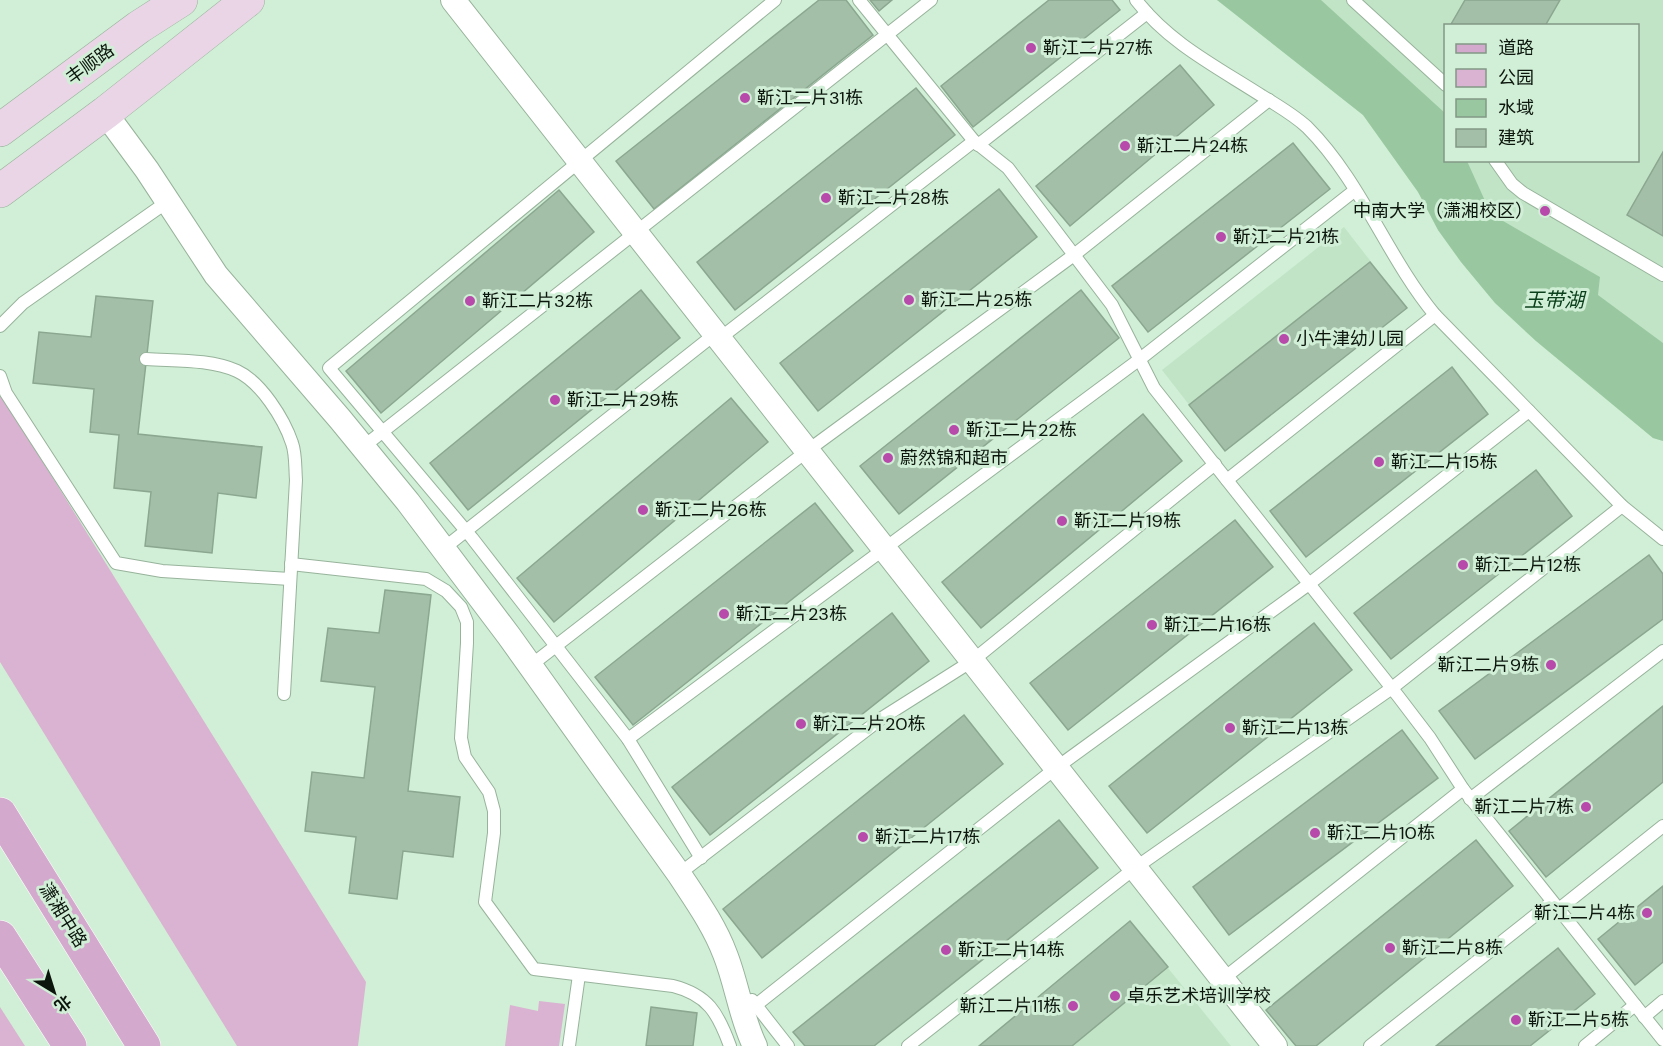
<svg xmlns="http://www.w3.org/2000/svg" width="1663" height="1046" font-family="'DM Sans','Noto Sans SC',sans-serif">
  <rect width="100%" height="100%" fill="#d1efd6"/>
  <g fill="#c1e4c6" fill-rule="evenodd">
    <path d="M1217 0H1663V441L1653 438 1536 341 1495 303 1461 262 1438 230 1418 192 1363 115ZM1446 26H1638V160H1446Z"/>
    <polygon points="1344,227 1407,308 1225,451 1162,370"/>
    <polygon points="1130,921 1231,1046 979,1046"/>
  </g>
  <g fill="#d9b3d1">
    <polygon points="0,393 366,982 358,1046 237,1046 0,662"/>
    <polygon points="539,1001 565,1004 559,1046 505,1046 510,1005 538,1011"/>
    <polygon points="0,1007 25,1046 0,1046"/>
  </g>
  <polygon fill="#99c8a0" points="1217,0 1321,0 1445,113 1446,160 1467,161 1491,214 1600,277 1598,295 1663,343 1663,441 1653,438 1536,341 1495,303 1461,262 1438,230 1418,192 1363,115"/>
  <g fill="#a3bfa7" stroke="#8ca790" stroke-width="1.5">
    <polygon points="819,0 846,0 873,35 654,209 616,161"/>
    <polygon points="870,0 892,0 879,11"/>
    <polygon points="1049,0 1112,0 1120,10 973,127 941,86"/>
    <polygon points="1465,0 1560,0 1545,26 1450,26"/>
    <polygon points="1180,65 1214,105 1070,226 1036,186"/>
    <polygon points="916,88 955,135 735,310 697,262"/>
    <polygon points="1293,143 1330,189 1148,332 1112,286"/>
    <polygon points="1663,152 1663,236 1627,215"/>
    <polygon points="999,189 1037,237 818,411 780,363"/>
    <polygon points="559,190 594,232 381,413 346,371"/>
    <polygon points="1370,262 1407,308 1225,451 1189,405"/>
    <polygon points="641,290 680,338 468,510 430,463"/>
    <polygon points="1081,290 1119,338 899,514 860,466"/>
    <polygon points="96,296 153,301 138,434 262,447 256,498 218,493 212,553 145,546 151,492 114,488 119,435 90,432 94,389 33,383 39,332 91,337"/>
    <polygon points="1452,367 1488,414 1306,557 1270,511"/>
    <polygon points="731,398 768,442 554,622 517,578"/>
    <polygon points="1143,414 1182,461 981,628 942,582"/>
    <polygon points="1536,470 1572,516 1391,659 1354,613"/>
    <polygon points="815,503 853,551 633,725 595,677"/>
    <polygon points="1235,520 1273,567 1068,730 1030,683"/>
    <polygon points="1649,555 1663,574 1663,619 1475,759 1439,711"/>
    <polygon points="385,590 431,595 408,791 460,797 453,857 403,851 397,899 349,893 356,837 305,831 312,772 364,778 375,687 321,681 328,628 379,633"/>
    <polygon points="892,613 929,661 710,835 672,787"/>
    <polygon points="1314,623 1352,670 1147,833 1109,786"/>
    <polygon points="1663,706 1663,782 1546,877 1509,831"/>
    <polygon points="964,715 1003,764 762,958 723,909"/>
    <polygon points="1402,730 1438,778 1229,935 1193,887"/>
    <polygon points="1059,820 1098,868 874,1046 805,1046 793,1032"/>
    <polygon points="1476,840 1513,886 1316,1046 1296,1046 1266,1010"/>
    <polygon points="1663,886 1663,962 1635,985 1598,939"/>
    <polygon points="1130,921 1168,967 1072,1046 979,1046"/>
    <polygon points="1558,948 1595,994 1530,1046 1436,1046"/>
    <polygon points="651,1007 697,1013 693,1046 646,1046"/>
  </g>
  <g fill="none" stroke-linecap="round" stroke-linejoin="round">
    <g stroke="#97b39b" stroke-width="14">
      <g id="lane">
        <polyline points="859,0 974,141 1008,168 1112,305 1154,388 1398,696 1430,738 1463,789 1663,1040"/>
        <path d="M1136 0C1169 43 1217 67 1262 96 1277 105 1294 115 1307 127 1361 181 1387 257 1435 315L1622 506 1663 539"/>
        <polyline points="1353,0 1446,85"/>
        <polyline points="978,145 1147,13"/>
        <polyline points="1495,160 1512,184 1523,193 1663,275"/>
        <polyline points="0,326 23,303 167,202"/>
        <polyline points="719,339 974,141"/>
        <path d="M146 359C176 361 210 359 237 371 261 382 284 419 292 443 296 454 295 468 296 480L284 694"/>
        <polyline points="0,376 6,393 116,563 162,571 290,579"/>
        <polyline points="363,447 931,0"/>
        <polyline points="1227,480 1435,315"/>
        <polyline points="443,549 715,334"/>
        <path d="M291 564 426 579 446 591 461 607 467 622V643L461 738 465 757 489 792 494 811V833L485 902 534 969 673 986C708 995 718 1013 730 1046"/>
        <polyline points="530,666 807,451 1074,255 1269,100"/>
        <polyline points="628,739 1140,359 1354,191"/>
        <polyline points="1470,799 1663,651"/>
        <polyline points="701,858 628,739 472,538 329,368 775,0"/>
        <polyline points="679,874 882,718 972,661 1215,464"/>
        <polyline points="1559,909 1663,826"/>
        <polyline points="1223,979 1463,789"/>
        <polyline points="752,1000 788,1046"/>
        <polyline points="756,1005 1056,768 1309,584 1529,411"/>
        <polyline points="1644,1017 1663,1001"/>
        <polyline points="569,1046 579,975"/>
        <polyline points="908,1046 1135,868 1392,688 1622,506"/>
        <polyline points="1370,1046 1552,902"/>
        <polyline points="1585,1046 1635,1005"/>
      </g>
    </g>
    <g stroke="#97b39b" stroke-width="26">
      <g id="street">
        <polyline points="453,0 1275,1046"/>
        <path d="M105 113 147 170 216 275 340 419 408 502 509 636 679 874C696 900 714 925 725 954 737 984 741 1018 755 1046"/>
      </g>
    </g>
    <g stroke="#97b39b" stroke-width="34">
      <g id="secondary">
        <polyline points="0,130 139,27 181,0"/>
        <polyline points="0,191 105,113 248,0"/>
      </g>
    </g>
    <g stroke="#fff" stroke-width="34">
      <g id="primary">
        <polyline points="0,814 144,1046"/>
        <polyline points="0,937 70,1046"/>
      </g>
    </g>
    <use href="#lane" stroke="#fff" stroke-width="12"/>
    <use href="#street" stroke="#fff" stroke-width="24"/>
    <use href="#secondary" stroke="#e9d5e6" stroke-width="33"/>
    <use href="#primary" stroke="#d3aacd" stroke-width="33"/>
  </g>
  <g fill="#b74aaa" stroke="#d1efd6" stroke-width="2">
    <circle cx="1031" cy="48" r="6"/>
    <circle cx="745" cy="98" r="6"/>
    <circle cx="1125" cy="146" r="6"/>
    <circle cx="826" cy="198" r="6"/>
    <circle cx="1545" cy="211" r="6"/>
    <circle cx="1221" cy="237" r="6"/>
    <circle cx="909" cy="300" r="6"/>
    <circle cx="470" cy="301" r="6"/>
    <circle cx="1284" cy="339" r="6"/>
    <circle cx="555" cy="400" r="6"/>
    <circle cx="954" cy="430" r="6"/>
    <circle cx="888" cy="458" r="6"/>
    <circle cx="1379" cy="462" r="6"/>
    <circle cx="643" cy="510" r="6"/>
    <circle cx="1062" cy="521" r="6"/>
    <circle cx="1463" cy="565" r="6"/>
    <circle cx="724" cy="614" r="6"/>
    <circle cx="1152" cy="625" r="6"/>
    <circle cx="1551" cy="665" r="6"/>
    <circle cx="801" cy="724" r="6"/>
    <circle cx="1230" cy="728" r="6"/>
    <circle cx="1586" cy="807" r="6"/>
    <circle cx="1315" cy="833" r="6"/>
    <circle cx="863" cy="837" r="6"/>
    <circle cx="1647" cy="913" r="6"/>
    <circle cx="1390" cy="948" r="6"/>
    <circle cx="946" cy="950" r="6"/>
    <circle cx="1115" cy="996" r="6"/>
    <circle cx="1073" cy="1006" r="6"/>
    <circle cx="1516" cy="1020" r="6"/>
  </g>
  <g text-anchor="middle" dominant-baseline="central" stroke-width="6" stroke-linejoin="round" paint-order="stroke">
    <g font-size="18" fill="#0c160d" stroke="#d1efd6" text-anchor="start">
      <text x="1043" y="48">靳江二片27栋</text>
      <text x="757" y="98">靳江二片31栋</text>
      <text x="1137" y="146">靳江二片24栋</text>
      <text x="838" y="198">靳江二片28栋</text>
      <text x="1533" y="211" text-anchor="end">中南大学（潇湘校区）</text>
      <text x="1233" y="237">靳江二片21栋</text>
      <text x="921" y="300">靳江二片25栋</text>
      <text x="482" y="301">靳江二片32栋</text>
      <text x="1296" y="339">小牛津幼儿园</text>
      <text x="567" y="400">靳江二片29栋</text>
      <text x="966" y="430">靳江二片22栋</text>
      <text x="900" y="458">蔚然锦和超市</text>
      <text x="1391" y="462">靳江二片15栋</text>
      <text x="655" y="510">靳江二片26栋</text>
      <text x="1074" y="521">靳江二片19栋</text>
      <text x="1475" y="565">靳江二片12栋</text>
      <text x="736" y="614">靳江二片23栋</text>
      <text x="1164" y="625">靳江二片16栋</text>
      <text x="1539" y="665" text-anchor="end">靳江二片9栋</text>
      <text x="813" y="724">靳江二片20栋</text>
      <text x="1242" y="728">靳江二片13栋</text>
      <text x="1574" y="807" text-anchor="end">靳江二片7栋</text>
      <text x="1327" y="833">靳江二片10栋</text>
      <text x="875" y="837">靳江二片17栋</text>
      <text x="1635" y="913" text-anchor="end">靳江二片4栋</text>
      <text x="1402" y="948">靳江二片8栋</text>
      <text x="958" y="950">靳江二片14栋</text>
      <text x="1127" y="996">卓乐艺术培训学校</text>
      <text x="1061" y="1006" text-anchor="end">靳江二片11栋</text>
      <text x="1528" y="1020">靳江二片5栋</text>
    </g>
    <g font-size="18" fill="#0c160d" stroke="#d1efd6">
      <text transform="translate(90 64) rotate(-36)">丰顺路</text>
      <text transform="translate(63 915) rotate(58)">潇湘中路</text>
    </g>
    <g font-size="20" font-style="italic" fill="#0a401b" stroke="#d1efd6">
      <text x="1554" y="300">玉带湖</text>
    </g>
  </g>
  <rect x="1444" y="24" width="195" height="138" fill="#d1efd6" stroke="#829886" stroke-width="1.5"/>
  <rect x="1456" y="44" width="30" height="9" fill="#d3aacd" stroke="#829886" stroke-width="1.5"/>
  <text x="1498" y="54" font-size="18" fill="#0c160d">道路</text>
  <rect x="1456" y="69" width="30" height="18" fill="#d9b3d1" stroke="#829886" stroke-width="1.5"/>
  <text x="1498" y="84" font-size="18" fill="#0c160d">公园</text>
  <rect x="1456" y="99" width="30" height="18" fill="#99c8a0" stroke="#829886" stroke-width="1.5"/>
  <text x="1498" y="114" font-size="18" fill="#0c160d">水域</text>
  <rect x="1456" y="129" width="30" height="18" fill="#a3bfa7" stroke="#829886" stroke-width="1.5"/>
  <text x="1498" y="144" font-size="18" fill="#0c160d">建筑</text>
  <g transform="translate(54 992) rotate(142)" stroke="#d1efd6" stroke-width="4.5" paint-order="stroke">
  <path d="M0-4.5L10 22L0 15L-10 22Z" fill="#0c160d"/>
  <text y="-9" font-size="16" font-weight="bold" text-anchor="middle" fill="#0c160d">北</text>
  </g>
</svg>
